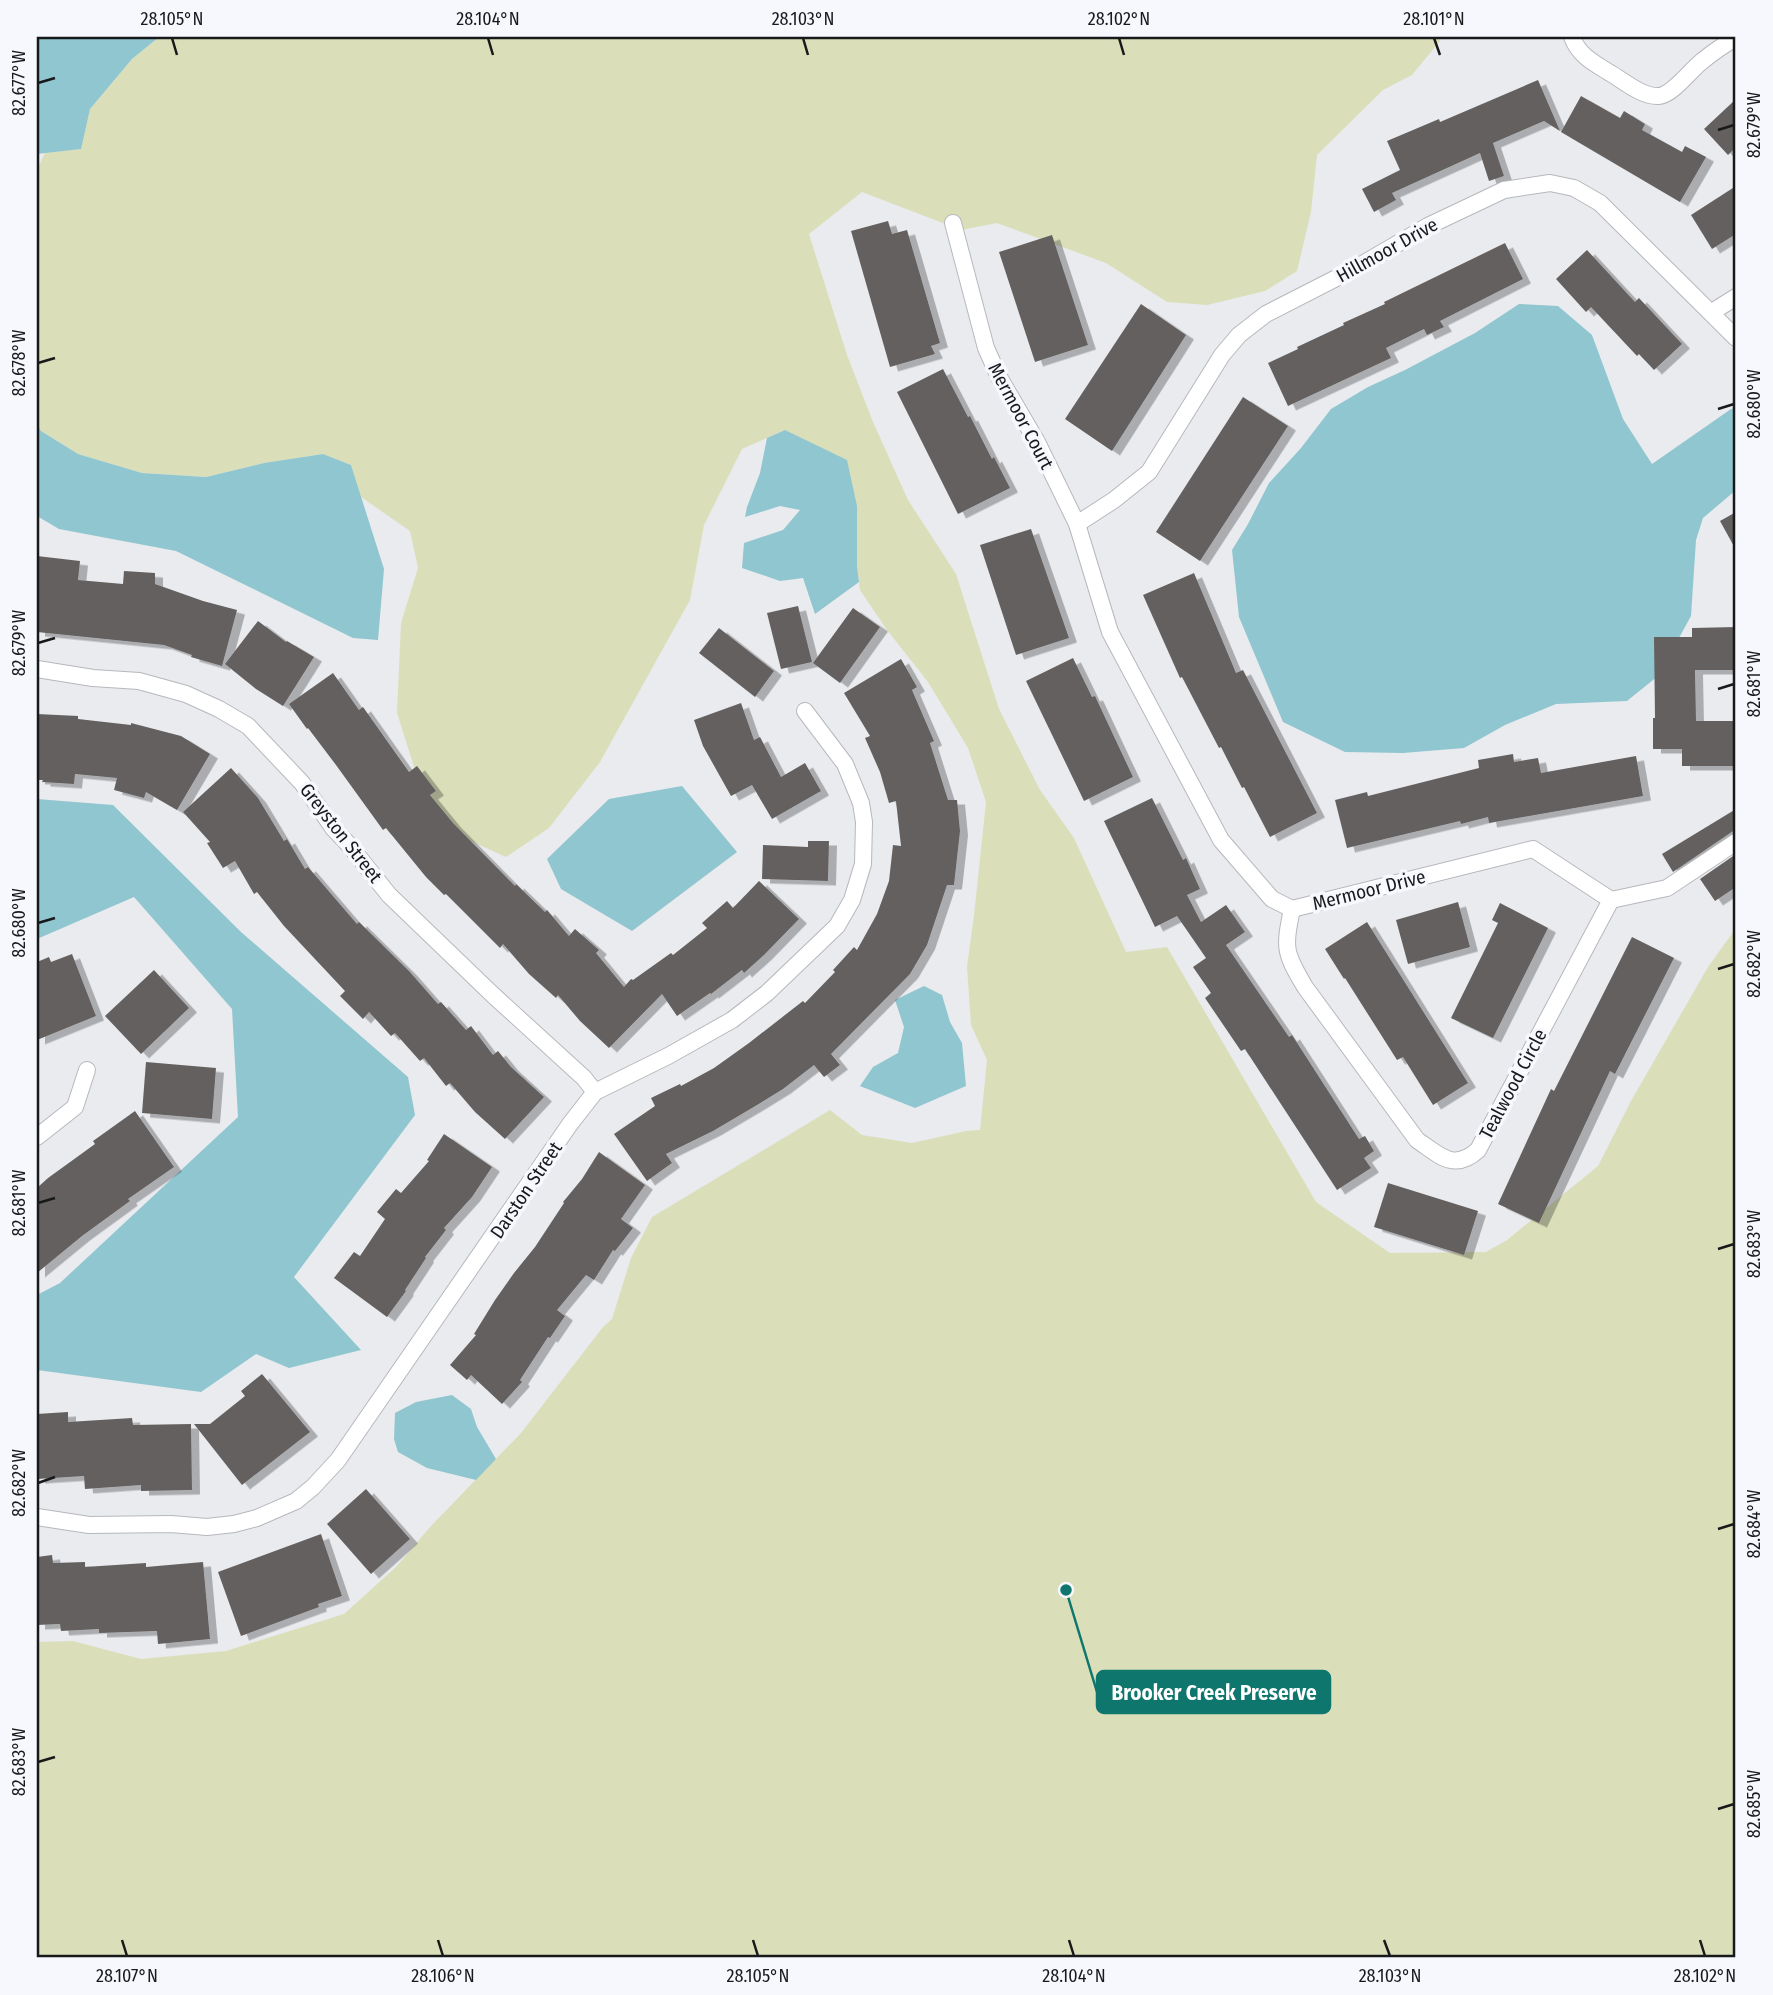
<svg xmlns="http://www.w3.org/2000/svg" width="1773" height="1995" font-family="'Fira Sans Condensed',sans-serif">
  <defs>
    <filter id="shadow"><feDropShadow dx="8" dy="4.5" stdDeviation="0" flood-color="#0004"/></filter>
  </defs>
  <rect width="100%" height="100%" fill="#e9ebef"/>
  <polygon fill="#dadfba" points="159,37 1439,37 1440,41 1412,75 1383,90 1317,155 1311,212 1297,271 1265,291 1207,305 1167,302 1106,263 997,223 961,230 862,192 809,234 847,355 873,422 908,500 956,574 999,709 1040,790 1074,838 1126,952 1167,947 1316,1202 1390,1253 1486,1252 1507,1240 1598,1166 1631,1101 1708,967 1736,928 1736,1958 37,1958 37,1642 73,1641 141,1659 226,1651 344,1614 396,1567 431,1526 521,1433 603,1327 612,1319 631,1258 652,1217 830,1110 862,1135 912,1143 966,1131 980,1130 987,1060 971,1025 967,967 974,915 986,802 968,748 928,682 887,630 860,590 857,566 785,430 742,449 704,525 690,600 600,762 549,828 506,857 455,834 417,776 397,713 401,623 418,568 410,531 361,497 351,465 323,454 264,463 206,477 142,473 78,454 41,431 37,424 37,170 45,153 80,149 90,109 132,59"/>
  <g fill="#90c6cf">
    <polygon points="37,37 159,37 132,59 90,109 81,149 37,154"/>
    <polygon points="1519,304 1558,306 1592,335 1623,419 1652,464 1731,409 1736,408 1736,490 1703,518 1696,540 1691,616 1658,676 1627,701 1556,704 1505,725 1464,748 1403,753 1345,752 1283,722 1239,617 1232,550 1248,524 1269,483 1301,448 1331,409 1368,387 1405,370 1475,333"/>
    <polygon points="37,424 41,431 78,454 142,473 206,477 264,463 323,454 351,465 384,569 378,640 353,638 176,551 59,529 37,516"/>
    <polygon points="785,430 847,460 857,506 857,566 859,582 815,614 803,578 780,581 742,568 744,543 783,530 800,510 780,506 745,517 747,507 760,473 767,438"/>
    <polygon points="682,786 737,852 632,931 561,889 547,859 609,799"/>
    <polygon points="37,799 113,805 241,932 408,1077 415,1115 294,1277 361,1350 289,1368 256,1354 201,1392 37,1370 37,1295 60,1283 238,1117 232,1009 134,897 37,939"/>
    <polygon points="924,986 942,995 950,1022 962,1043 966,1086 915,1108 860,1086 873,1067 898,1053 904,1027 895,1000"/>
    <polygon points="452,1395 471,1409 477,1427 496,1459 476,1480 427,1468 398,1452 394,1439 395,1413 416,1402"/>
  </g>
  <g fill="#64615e" filter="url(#shadow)">
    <polygon points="1538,80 1560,131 1544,121 1493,143 1504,176 1489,181 1480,153 1392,193 1396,200 1374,212 1362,189 1400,170 1387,141 1439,119 1440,122"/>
    <polygon points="1581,96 1620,118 1624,111 1645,124 1642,130 1682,152 1685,146 1706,157 1680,202 1561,132"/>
    <polygon points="1736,99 1736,147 1728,155 1704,129"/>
    <polygon points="1736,186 1736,234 1712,249 1691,215"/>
    <polygon points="888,221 892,234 907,230 940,343 931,346 935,354 890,367 851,231"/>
    <polygon points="1052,235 1088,345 1035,362 999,252"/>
    <polygon points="1505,243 1523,279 1440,321 1444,327 1427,335 1424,329 1386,348 1391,358 1288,406 1268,363 1298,349 1297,347 1344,325 1343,323 1385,304 1384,302"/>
    <polygon points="1587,250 1635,302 1639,298 1682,344 1654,370 1639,354 1637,356 1591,307 1586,312 1556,279"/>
    <polygon points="1141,304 1186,335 1112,451 1065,419"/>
    <polygon points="943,369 968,417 970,416 992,459 994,457 1010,488 958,514 897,392"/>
    <polygon points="1243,397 1288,426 1200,561 1156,532"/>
    <polygon points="1736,512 1736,550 1720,521"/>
    <polygon points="1031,529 1069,638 1016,655 980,545"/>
    <polygon points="37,556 80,561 78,580 123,584 124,571 155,573 155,584 203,601 237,610 222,666 191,657 192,655 164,645 37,632"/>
    <polygon points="1194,573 1236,673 1243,670 1317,813 1270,837 1244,787 1242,788 1221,747 1219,748 1182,677 1180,678 1143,595"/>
    <polygon points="798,606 812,662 781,669 767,613"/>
    <polygon points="853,608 880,627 840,683 813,663"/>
    <polygon points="258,621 286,642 287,641 314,657 283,706 256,689 225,664"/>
    <polygon points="1736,627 1736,670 1695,670 1696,721 1736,721 1736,760 1734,760 1734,766 1682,766 1682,749 1653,749 1653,718 1655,718 1654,637 1692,637 1692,628"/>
    <polygon points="719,628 774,671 755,697 699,653"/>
    <polygon points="1073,658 1092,697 1095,696 1133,777 1084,801 1026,681"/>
    <polygon points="901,659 917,687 912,690 934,741 930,743 948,800 957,800 960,831 954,885 947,885 927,945 910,974 831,1054 840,1065 824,1077 814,1065 783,1089 752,1108 713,1131 666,1154 672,1163 647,1181 614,1134 655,1106 651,1098 680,1084 681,1086 714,1068 749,1043 803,1001 805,1003 835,972 833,970 854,947 857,950 877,914 889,881 893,845 901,846 896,801 889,803 880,772 865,738 870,736 844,693"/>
    <polygon points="333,673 359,710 363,707 409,772 417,766 436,791 430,795 453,823 515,886 516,884 545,912 547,910 569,936 575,929 599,950 596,953 624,987 631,979 633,980 671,953 673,955 707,928 702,923 727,901 733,908 759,881 799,919 764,955 744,973 742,970 711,994 710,993 677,1016 662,994 609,1048 580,1021 558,995 556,998 529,974 503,944 500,948 446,894 444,895 426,877 386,828 383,830 336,765 308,728 307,729 289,704"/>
    <polygon points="741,703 754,740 760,737 781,777 805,763 821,791 772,819 752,785 731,796 703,746 694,720"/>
    <polygon points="37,714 78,716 78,719 131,725 131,723 181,736 210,754 177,810 146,792 144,798 114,790 117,778 75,774 74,784 42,782 43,780 37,780"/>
    <polygon points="1513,754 1514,762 1538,758 1541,773 1636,756 1643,796 1489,823 1488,817 1461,824 1460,821 1347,848 1335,800 1367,792 1368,796 1479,768 1478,760"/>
    <polygon points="231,768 258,798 284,841 287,839 305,869 308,867 357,924 359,922 409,971 438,1004 441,1002 466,1030 471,1026 493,1055 498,1051 511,1067 544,1097 505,1139 475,1112 450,1083 446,1086 424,1058 420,1061 395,1033 391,1036 369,1012 363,1019 340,996 345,991 284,926 257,892 254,894 235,861 223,868 207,843 210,842 183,812"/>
    <polygon points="1152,798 1183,860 1186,858 1200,889 1187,895 1201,922 1226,905 1245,932 1226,945 1289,1037 1292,1035 1359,1139 1365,1136 1374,1151 1364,1158 1371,1168 1337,1190 1245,1049 1241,1051 1205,998 1211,993 1193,967 1206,958 1177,916 1155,927 1104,821"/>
    <polygon points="1736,809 1736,829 1673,872 1662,854"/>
    <polygon points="808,841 829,841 828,881 762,879 763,845 808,847"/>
    <polygon points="1736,854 1736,887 1715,901 1700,879"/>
    <polygon points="1458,902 1470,947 1408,964 1396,920"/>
    <polygon points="1500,903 1548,928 1493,1038 1451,1018 1498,923 1492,920"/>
    <polygon points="1367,922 1468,1083 1433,1105 1403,1057 1397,1060 1345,978 1344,979 1325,949"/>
    <polygon points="1632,937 1674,958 1615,1074 1610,1071 1539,1223 1498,1204 1551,1089 1554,1091"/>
    <polygon points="72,954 96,1016 37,1040 37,962 49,957 51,962"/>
    <polygon points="154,970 189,1008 141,1054 105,1016"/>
    <polygon points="146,1062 216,1068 212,1119 142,1113"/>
    <polygon points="135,1111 174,1167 128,1199 130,1201 82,1236 37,1273 37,1188 48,1178 95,1144 93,1141"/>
    <polygon points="444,1134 492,1167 472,1197 444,1228 446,1230 425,1257 426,1258 405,1290 406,1291 387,1317 334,1278 354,1252 360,1256 385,1219 377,1212 396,1189 401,1193 429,1161 427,1160"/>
    <polygon points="599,1152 645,1185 621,1219 633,1228 615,1251 613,1250 594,1280 586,1275 557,1310 565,1316 550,1338 548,1337 520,1380 522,1382 502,1404 471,1375 467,1380 450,1365 476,1335 474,1334 495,1300 514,1273 535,1247 564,1203 563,1202 582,1179"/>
    <polygon points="1388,1183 1478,1211 1464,1255 1374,1227"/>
    <polygon points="262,1374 310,1432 242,1485 194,1424 210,1424 245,1396 241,1391"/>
    <polygon points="68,1412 68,1422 132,1418 133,1425 191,1424 192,1490 141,1491 141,1485 85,1489 84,1476 37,1479 37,1414"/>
    <polygon points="366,1489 410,1539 371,1574 327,1524"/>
    <polygon points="321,1534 342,1596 318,1604 319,1607 241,1636 218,1572"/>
    <polygon points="52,1555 53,1563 85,1562 85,1567 146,1563 146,1567 203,1562 210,1639 158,1644 157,1631 99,1633 99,1629 61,1631 60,1624 37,1625 37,1557"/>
  </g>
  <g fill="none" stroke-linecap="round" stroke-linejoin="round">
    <g stroke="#b6b8bc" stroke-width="18">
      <g id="minor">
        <path d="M1572 37C1579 56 1594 63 1610 73 1624 81 1642 97 1659 96 1672 95 1690 71 1701 62 1712 53 1723 45 1736 38"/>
        <polyline points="953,223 986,348 999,377 1037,442 1077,524 1110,632 1221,840 1272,899 1292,909 1533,849 1611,900 1667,888 1736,842"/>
        <polyline points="1712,312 1736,297"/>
        <polyline points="1077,524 1114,500 1149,472 1222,355 1239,335 1266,314 1354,269 1428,226 1504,190 1550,183 1574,188 1600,203 1736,338"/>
        <polyline points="37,669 93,678 139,681 186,694 219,709 248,726 302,783 333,828 350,846 389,895 493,995 584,1078 595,1092"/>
        <path d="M1292 909C1284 948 1284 952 1305 987L1417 1140C1439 1155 1454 1172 1478 1150L1611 900"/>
        <polyline points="37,1137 75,1107 87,1070"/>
        <polyline points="37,1517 89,1525 171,1524 207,1527 234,1524 257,1518 296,1501 313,1487 338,1460 570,1124 595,1092 668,1056 732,1020 767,993 837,926 852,900 863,864 864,822 861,803 845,764 805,711"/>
      </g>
    </g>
    <use href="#minor" stroke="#fff" stroke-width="16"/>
  </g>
  <path fill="none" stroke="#18191a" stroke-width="2.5" d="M172 38 177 55M488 38 493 55M803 38 808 55M1119 38 1124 55M1434 38 1440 55M38 83 55 78M1718 130 1734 125M38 363 55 358M1718 409 1734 404M38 643 55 638M1718 689 1734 684M38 923 55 918M1718 969 1734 964M38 1203 55 1198M1718 1249 1734 1244M38 1483 55 1477M1718 1529 1734 1524M38 1762 55 1757M1718 1809 1734 1804M122 1940 127 1956M438 1940 443 1956M753 1940 758 1956M1069 1940 1074 1956M1384 1940 1390 1956M1700 1940 1705 1956"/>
  <g text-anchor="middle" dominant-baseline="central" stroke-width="7" stroke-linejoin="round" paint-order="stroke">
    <g font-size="19" fill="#18191a" stroke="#f6f8fd">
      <text transform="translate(1387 250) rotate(-29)">Hillmoor Drive</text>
      <text transform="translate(1021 416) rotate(62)">Mermoor Court</text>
      <text transform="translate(341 833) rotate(52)">Greyston Street</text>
      <text transform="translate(1369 890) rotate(-14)">Mermoor Drive</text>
      <text transform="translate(1513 1084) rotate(-62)">Tealwood Circle</text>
      <text transform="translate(526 1190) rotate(-56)">Darston Street</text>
    </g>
  </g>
  <path fill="none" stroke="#0f766e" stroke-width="2.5" d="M1066 1590L1097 1692"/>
  <circle fill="#0f766e" stroke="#f6f8fd" stroke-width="2.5" cx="1066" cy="1590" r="7"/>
  <rect fill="#0f766e" stroke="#0f766e" stroke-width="2.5" x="1097" y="1671" width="233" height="42" rx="7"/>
  <g font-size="21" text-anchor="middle" font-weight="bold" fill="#fff">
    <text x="1214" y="1700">Brooker Creek Preserve</text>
  </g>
  <rect width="1773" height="1995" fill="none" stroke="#f6f8fd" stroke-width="77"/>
  <rect x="38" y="38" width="1696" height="1918" fill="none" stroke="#18191a" stroke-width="2.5"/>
  <g font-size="18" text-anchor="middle" fill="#18191a">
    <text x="172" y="25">28.105°N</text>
    <text x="488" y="25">28.104°N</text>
    <text x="803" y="25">28.103°N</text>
    <text x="1119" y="25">28.102°N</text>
    <text x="1434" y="25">28.101°N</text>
    <text transform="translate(19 83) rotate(-90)" y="6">82.677°W</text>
    <text transform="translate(1754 125) rotate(-90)" y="6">82.679°W</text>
    <text transform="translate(19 363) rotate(-90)" y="6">82.678°W</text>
    <text transform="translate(1754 404) rotate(-90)" y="6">82.680°W</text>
    <text transform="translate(19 643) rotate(-90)" y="6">82.679°W</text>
    <text transform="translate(1754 684) rotate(-90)" y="6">82.681°W</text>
    <text transform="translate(19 923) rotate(-90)" y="6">82.680°W</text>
    <text transform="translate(1754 964) rotate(-90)" y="6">82.682°W</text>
    <text transform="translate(19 1203) rotate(-90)" y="6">82.681°W</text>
    <text transform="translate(1754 1244) rotate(-90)" y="6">82.683°W</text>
    <text transform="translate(19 1483) rotate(-90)" y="6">82.682°W</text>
    <text transform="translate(1754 1524) rotate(-90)" y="6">82.684°W</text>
    <text transform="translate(19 1762) rotate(-90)" y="6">82.683°W</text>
    <text transform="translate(1754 1804) rotate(-90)" y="6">82.685°W</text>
    <text x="127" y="1982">28.107°N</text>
    <text x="443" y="1982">28.106°N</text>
    <text x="758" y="1982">28.105°N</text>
    <text x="1074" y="1982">28.104°N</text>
    <text x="1390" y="1982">28.103°N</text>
    <text x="1705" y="1982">28.102°N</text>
  </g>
</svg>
